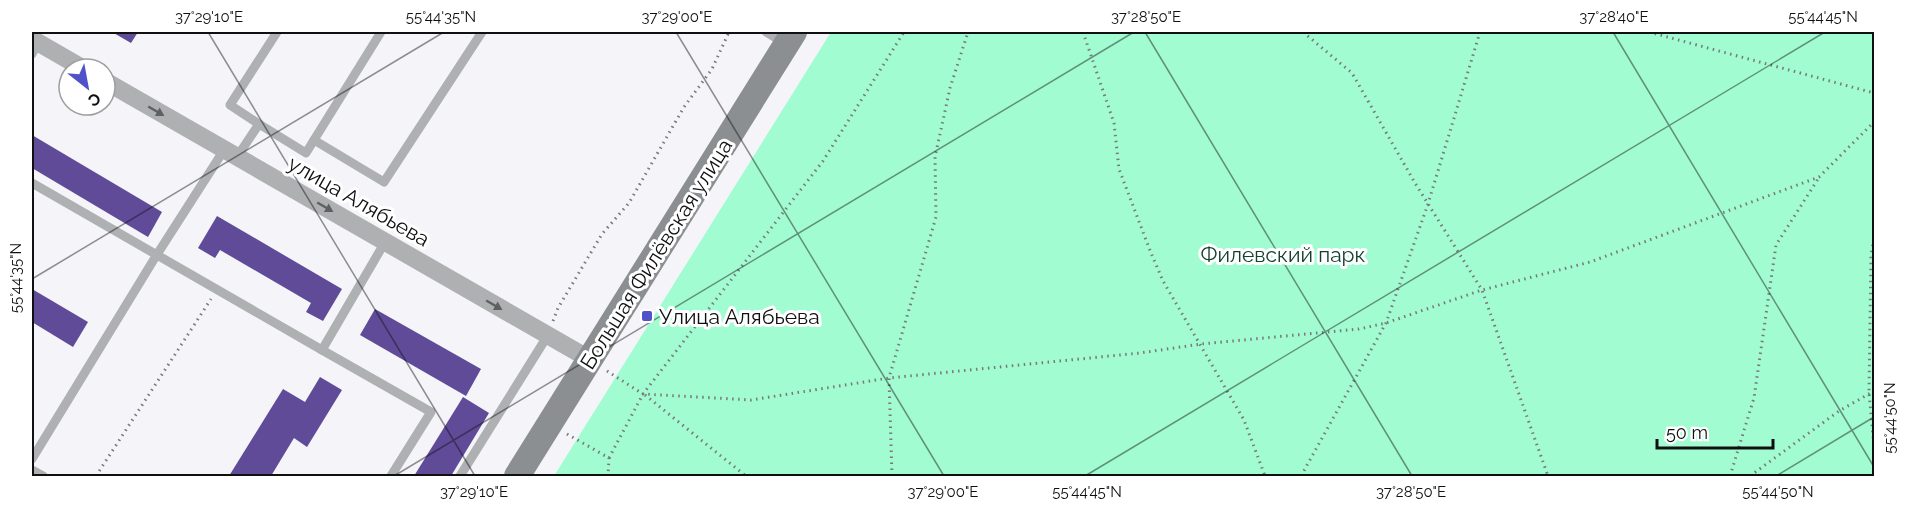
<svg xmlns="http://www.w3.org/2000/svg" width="1906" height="508" font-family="Raleway,sans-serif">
  <rect width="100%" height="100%" fill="#f4f4f9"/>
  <polygon fill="#a2fcd1" points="831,32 1874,32 1874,476 554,476"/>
  <g fill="#5f4b98">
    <polygon points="112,32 138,32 131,43"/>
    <polygon points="32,135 162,212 148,237 32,168"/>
    <polygon points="217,216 342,289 323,321 306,312 311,303 220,250 215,258 198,248"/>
    <polygon points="32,289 88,322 73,347 32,322"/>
    <polygon points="375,309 481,369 466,396 360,335"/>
    <polygon points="320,377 342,390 307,447 294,438 271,476 229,476 283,389 305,402"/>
    <polygon points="463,397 489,413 451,476 414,476"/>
  </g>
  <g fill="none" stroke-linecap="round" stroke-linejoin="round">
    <g stroke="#79797c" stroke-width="3" stroke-dasharray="1.5 4.5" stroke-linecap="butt">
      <polyline points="1083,32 1114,123 1119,169 1151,253 1163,281 1244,420 1265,476"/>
      <polyline points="1303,32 1352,73 1415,183 1482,290 1548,476"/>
      <polyline points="1649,32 1874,93"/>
      <polyline points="1867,32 1874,34"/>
      <polyline points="1874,239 1871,255 1869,393 1874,446"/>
      <polyline points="553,321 558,308 602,234 629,203 684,107 712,69 729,32"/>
      <polyline points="607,371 643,394 751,400 889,378 1140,353 1201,344 1359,329 1386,323 1482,290 1590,262 1819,177 1874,122"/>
      <polyline points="645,395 746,476"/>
      <polyline points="567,434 609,458 608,476"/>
      <polyline points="609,458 643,394 823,161 904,32"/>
      <polyline points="96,476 211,299"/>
      <polyline points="892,476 889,378 936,217 935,157 950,88 968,32"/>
      <polyline points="1301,476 1386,323 1428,204 1480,32"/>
      <polyline points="1730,476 1754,398 1776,245 1818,179"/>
      <polyline points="1750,476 1839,411 1874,391"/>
    </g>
    <g stroke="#aeb0b2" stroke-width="9">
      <polyline points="381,32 314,140 384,182 482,32"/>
      <polyline points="766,32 784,43"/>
      <polyline points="32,54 38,43"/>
      <polyline points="259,124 230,105 277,32"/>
      <polyline points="237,157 259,124 306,153 314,140"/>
      <polyline points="32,183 322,350 385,242"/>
      <polyline points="322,350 431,412 391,476"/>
      <polyline points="32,459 156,256 224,150"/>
      <polyline points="32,470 43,476"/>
      <polyline points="460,476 548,335"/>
    </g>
    <g stroke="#aeb0b2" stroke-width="18">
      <polyline points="32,39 84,69"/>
      <polyline points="105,81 591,360"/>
    </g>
    <polyline stroke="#8c8f91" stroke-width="26" points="517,476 794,32"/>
  </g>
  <defs><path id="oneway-solid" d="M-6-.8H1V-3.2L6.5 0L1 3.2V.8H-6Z" transform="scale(1.5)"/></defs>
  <g fill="#5f6062">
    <use href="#oneway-solid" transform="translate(156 111) rotate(30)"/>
    <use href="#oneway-solid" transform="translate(325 207) rotate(30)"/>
    <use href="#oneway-solid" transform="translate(494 305) rotate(30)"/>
  </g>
  <path fill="none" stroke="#101012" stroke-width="1.5" stroke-opacity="0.45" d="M208 32 475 476M676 32 944 476M1145 32 1412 476M1613 32 1874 467M32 279 444 32M394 476 1134 32M1085 476 1825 32M1776 476 1874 417"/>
  <rect fill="#5052c9" stroke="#fff" stroke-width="2" x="641" y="310" width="12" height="12" rx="3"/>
  <g text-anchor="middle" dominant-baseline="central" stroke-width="6" stroke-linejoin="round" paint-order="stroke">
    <g font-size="21" fill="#101012" stroke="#fff">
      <text transform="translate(359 201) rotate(30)">улица Алябьева</text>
      <text transform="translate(656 254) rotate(-58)">Большая Филёвская улица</text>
    </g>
    <g font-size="21" fill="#14412f" stroke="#fff">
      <text x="1283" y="254">Филевский парк</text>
    </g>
    <g font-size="21" fill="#101012" stroke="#fff" text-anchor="start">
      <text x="659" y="316">Улица Алябьева</text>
    </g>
  </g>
  <rect width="1906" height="508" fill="none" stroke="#ffffff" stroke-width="66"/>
  <g transform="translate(87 87) rotate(149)"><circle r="28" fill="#ffffff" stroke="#9f9fa0" stroke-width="1.5"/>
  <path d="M0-4.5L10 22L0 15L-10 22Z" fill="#5052c9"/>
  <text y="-9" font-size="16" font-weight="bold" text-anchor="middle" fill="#101012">С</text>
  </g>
  <path d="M1657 439v9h116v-9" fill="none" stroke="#101012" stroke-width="3"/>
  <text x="1666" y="439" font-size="18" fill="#101012" stroke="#ffffff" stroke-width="4.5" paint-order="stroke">50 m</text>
  <rect x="33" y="33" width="1840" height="442" fill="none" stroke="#101012" stroke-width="2"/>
  <g font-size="15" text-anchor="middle" fill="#101012">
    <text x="209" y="22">37°29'10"E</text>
    <text x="441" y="22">55°44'35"N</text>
    <text x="677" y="22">37°29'00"E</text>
    <text x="1146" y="22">37°28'50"E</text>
    <text x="1614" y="22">37°28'40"E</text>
    <text x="1823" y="22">55°44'45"N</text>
    <text transform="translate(16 278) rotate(-90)" y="5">55°44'35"N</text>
    <text transform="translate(1890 418) rotate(-90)" y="5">55°44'50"N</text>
    <text x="474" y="497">37°29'10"E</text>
    <text x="943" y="497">37°29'00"E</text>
    <text x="1087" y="497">55°44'45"N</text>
    <text x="1411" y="497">37°28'50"E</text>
    <text x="1778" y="497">55°44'50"N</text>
  </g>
</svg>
